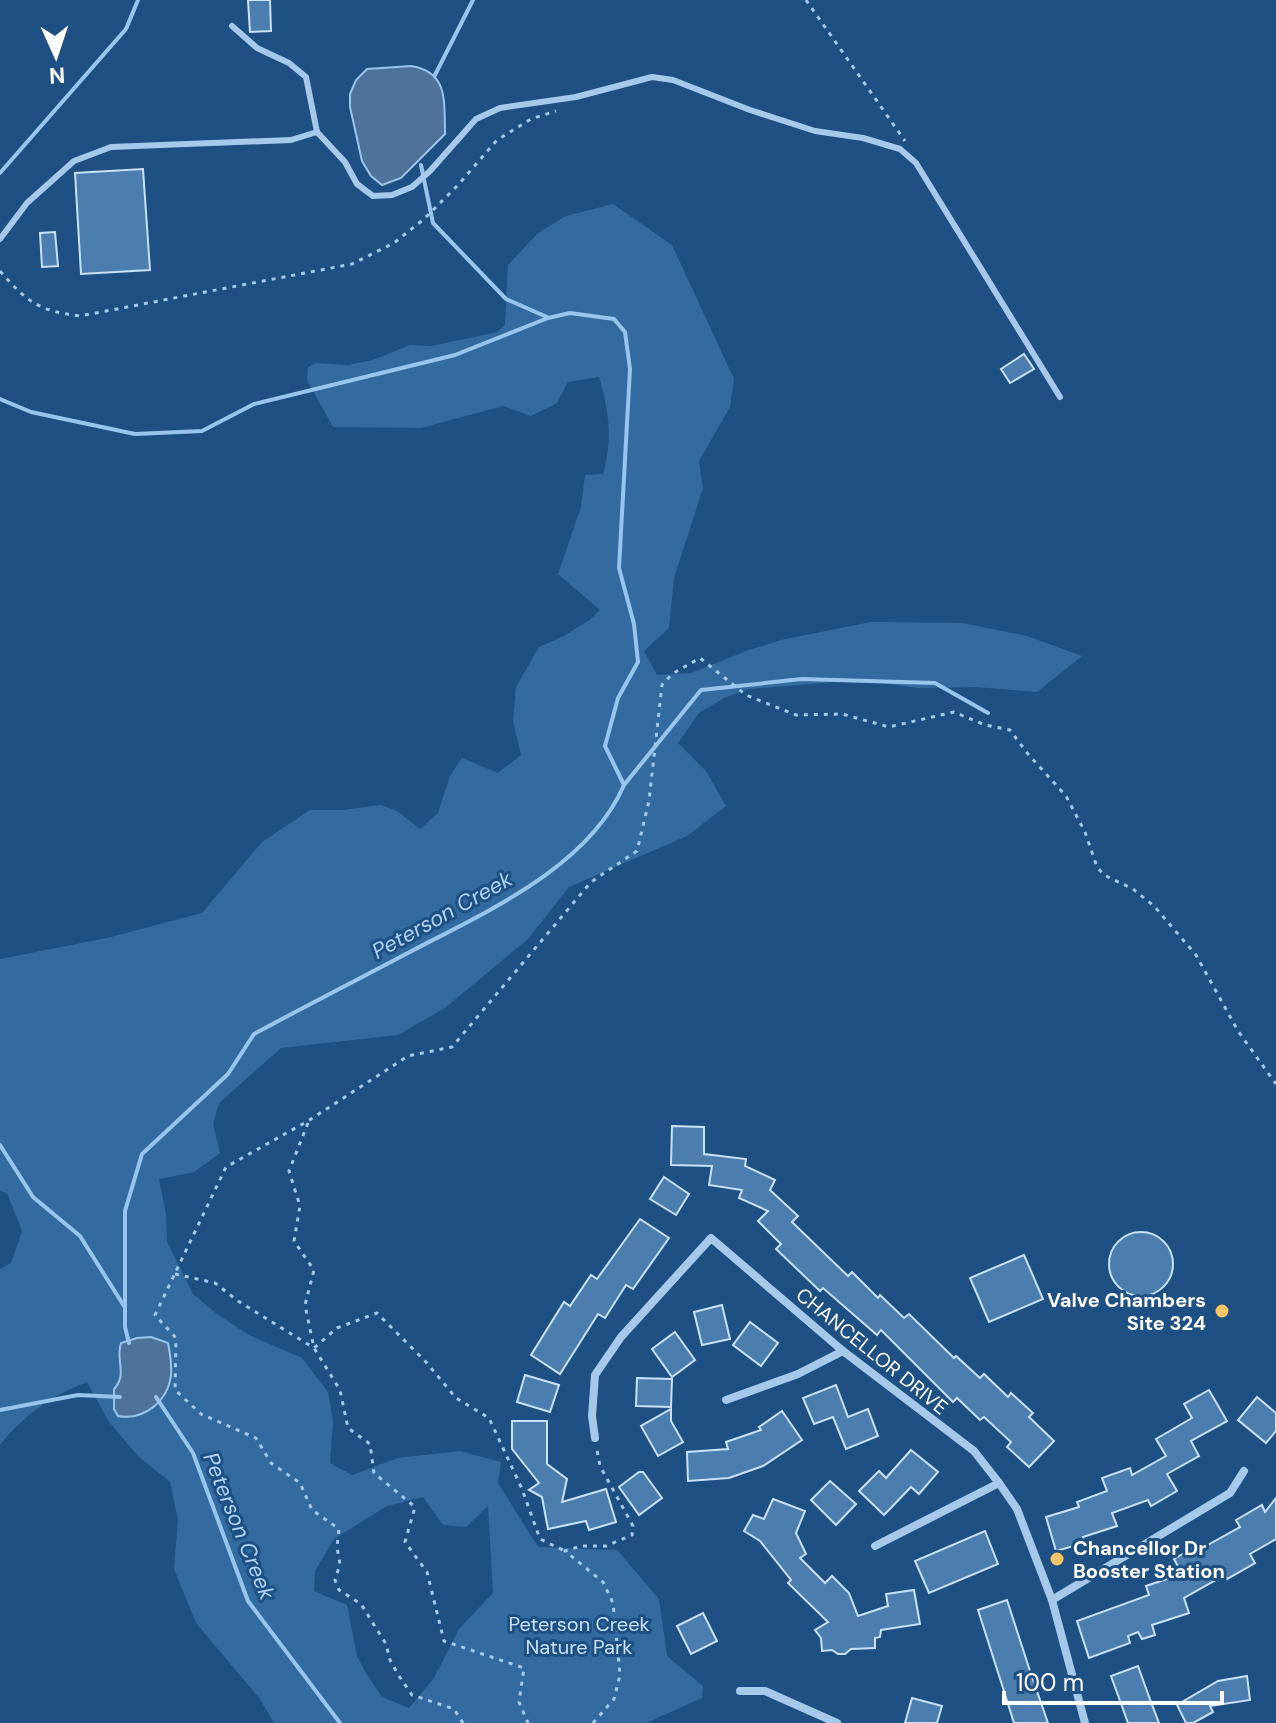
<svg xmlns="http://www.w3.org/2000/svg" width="1276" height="1723" font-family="'DM Sans',sans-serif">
  <rect width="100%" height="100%" fill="#1f5083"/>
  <path fill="#336ba1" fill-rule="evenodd" d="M613 204 672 245 734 379 730 407 699 461 703 488 674 578 669 628 644 651 657 675 691 673 749 650 781 640 871 622 962 623 1027 636 1082 656 1037 692 976 687 918 688 860 680 748 689 724 698 699 713 678 743 706 771 726 806 687 836 569 887 528 939 445 1008 398 1035 281 1048 219 1103 213 1124 220 1153 194 1172 159 1179 166 1214 167 1242 193 1294 217 1314 249 1335 302 1358 328 1392 333 1420 330 1463 352 1475 398 1458 460 1451 501 1462 498 1483 538 1547 617 1550 659 1599 667 1656 703 1686 702 1698 646 1723H274L260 1699 196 1623 174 1569 178 1520 170 1482 138 1456 109 1422 87 1382C51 1396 24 1415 0 1445V1269L11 1263 22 1231 7 1193 0 1191V959L107 938 202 913 262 842 310 810H343L381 805 397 811 420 829 438 813 450 776 462 758 498 773 521 755 513 721 516 687 539 647 564 636 588 621 600 610 558 574 581 507 585 475 603 474C613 440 609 410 599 377L568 382 557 403 531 416 503 406 421 428 333 427 307 380 308 367 316 363 348 365 373 360 410 345 432 346 497 332 505 325 508 265 538 233 566 216ZM423 1497 443 1525 466 1527 488 1506 493 1593 459 1629 434 1678 409 1708 382 1697 367 1675 357 1656 347 1605 314 1591 315 1571 334 1539 387 1506Z"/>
  <g fill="#4f7398" stroke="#99c4eb" stroke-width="2">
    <path d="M411 66C449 72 444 102 445 134L401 178 382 185 371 176 362 161 350 107V94L356 80 367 69Z"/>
    <path d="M151 1337 168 1343C170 1353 172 1364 171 1375 168 1401 144 1421 118 1416L114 1409V1389C128 1374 115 1361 121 1343L137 1338Z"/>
  </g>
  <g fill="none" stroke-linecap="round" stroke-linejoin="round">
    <g stroke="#99c4eb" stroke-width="4">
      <polyline points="435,75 473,0"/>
      <polyline points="421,165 433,223 506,299 547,317"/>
      <polyline points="0,173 126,29 138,0"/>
      <polyline points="0,399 31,412 135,434 202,431 254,404 455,355 548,318 570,313 614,319 625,332 630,369 619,568 634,624 638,662 618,698 605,746 624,785"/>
      <polyline points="0,1145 33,1197 80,1236 124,1306"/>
      <path d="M129 1343 125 1327V1211L142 1154 228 1074 254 1034C304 1007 355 981 406 954 481 914 588 869 624 785L701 690 802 679 935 683 988 713"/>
      <polyline points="156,1397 193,1453 248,1601 340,1723"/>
      <polyline points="0,1410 78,1395 120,1397"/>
    </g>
  </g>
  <g fill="#4b7dae" stroke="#cae1f7" stroke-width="2">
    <polygon points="248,0 270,0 271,31 250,32"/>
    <polygon points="143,169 150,270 81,274 75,173"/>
    <polygon points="55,232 58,266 42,267 40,233"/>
    <polygon points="1024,354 1034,369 1010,383 1001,369"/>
    <polygon points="672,1126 704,1127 704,1154 746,1159 745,1166 775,1180 770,1190 798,1216 792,1222 823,1252 848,1276 852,1272 878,1298 880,1295 904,1318 909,1314 954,1358 956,1356 980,1378 984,1374 1008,1397 1011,1393 1033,1413 1029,1417 1054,1441 1029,1467 1007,1447 1011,1442 984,1417 980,1420 957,1398 953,1402 881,1330 877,1335 823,1288 820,1291 776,1249 781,1244 758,1221 768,1211 739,1198 742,1190 709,1185 712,1166 671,1165"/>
    <polygon points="664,1177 689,1194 676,1215 650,1199"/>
    <polygon points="640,1219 669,1238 633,1289 626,1285 605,1318 598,1314 560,1374 531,1355 564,1302 570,1306 591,1275 597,1279"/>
    <circle cx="1141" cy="1264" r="32"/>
    <polygon points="1024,1255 1043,1299 989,1322 970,1278"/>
    <polygon points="722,1305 730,1339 702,1345 694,1312"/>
    <polygon points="750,1322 778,1343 761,1366 733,1345"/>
    <polygon points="675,1332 695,1360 672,1377 652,1349"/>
    <polygon points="525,1375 559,1385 550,1412 517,1402"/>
    <polygon points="637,1378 672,1379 671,1407 636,1406"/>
    <polygon points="836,1385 848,1417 868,1409 878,1436 846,1449 833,1417 814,1424 803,1398"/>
    <polygon points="1209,1390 1227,1421 1191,1441 1199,1456 1167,1474 1177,1491 1151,1506 1148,1500 1112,1513 1117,1526 1083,1537 1084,1543 1056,1551 1046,1517 1079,1507 1077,1502 1107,1491 1102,1478 1130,1468 1132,1475 1166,1456 1156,1439 1192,1418 1184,1404"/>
    <polygon points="1257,1397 1276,1413 1276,1431 1266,1443 1238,1420"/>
    <polygon points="671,1409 671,1421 683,1442 658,1456 641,1426"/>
    <polygon points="782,1411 802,1440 763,1466 729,1478 688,1481 687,1452 728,1449 726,1442 761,1430 759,1427"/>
    <polygon points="512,1421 547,1421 547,1464 567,1479 562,1502 606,1489 616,1522 589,1530 586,1521 548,1529 542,1497 529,1490 539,1483 512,1449"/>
    <polygon points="911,1450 938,1472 919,1494 911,1487 884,1515 859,1491 879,1471 886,1478"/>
    <polygon points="639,1472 643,1472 662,1498 639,1515 619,1487"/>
    <polygon points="830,1481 856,1504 836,1525 811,1500"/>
    <polygon points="1276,1498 1276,1539 1250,1554 1255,1563 1227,1579 1225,1575 1184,1598 1189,1613 1152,1625 1155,1635 1142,1639 1138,1632 1128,1636 1130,1643 1089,1658 1077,1621 1149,1595 1146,1586 1182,1574 1174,1559 1201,1543 1204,1547 1240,1527 1236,1520 1262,1505 1265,1512"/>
    <polygon points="773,1499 805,1511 796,1533 806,1554 800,1558 825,1583 832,1576 849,1593 858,1616 888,1606 886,1594 914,1590 920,1624 881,1630 880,1637 875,1638 875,1648 851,1649 845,1654 838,1654 832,1650 822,1651 821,1638 815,1630 828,1622 788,1583 791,1580 760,1541 744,1531 753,1515 764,1519"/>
    <polygon points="985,1531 998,1564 929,1593 915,1561"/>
    <polygon points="1007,1600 1030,1671 1048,1723 1014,1723 1003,1688 978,1610"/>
    <polygon points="703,1613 717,1641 691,1654 677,1626"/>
    <polygon points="1138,1666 1151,1702 1159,1723 1128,1723 1119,1698 1111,1676"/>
    <polygon points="1247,1676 1250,1700 1210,1706 1213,1712 1193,1723 1186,1723 1177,1705 1218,1681"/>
    <polygon points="912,1698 942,1706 937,1723 905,1723"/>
  </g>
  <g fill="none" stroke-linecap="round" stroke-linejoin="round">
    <g stroke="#a6c8e9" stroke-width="3" stroke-dasharray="4 6" stroke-linecap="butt">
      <polyline points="806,0 905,141"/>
      <path d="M0 271C27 302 39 311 80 316L352 264 394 243 424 219 458 185 497 140 531 119 556 111"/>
      <polyline points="308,1123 289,1171 300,1206 294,1241 314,1270 305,1305 314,1348 340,1390 348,1428 370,1444 374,1473 415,1507 405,1542 427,1572 444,1641 524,1668 519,1702 528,1723"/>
      <polyline points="175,1274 215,1283 238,1301 314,1348 337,1328 377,1313 426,1362 456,1398 489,1418 522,1489 540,1539 565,1551"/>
      <polyline points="463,1723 454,1709 412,1695 399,1676 390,1660 386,1644 361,1604 339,1590 335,1580 340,1564 337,1547 339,1529 312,1510 300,1483 271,1463 256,1438 201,1414 175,1390 176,1338 155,1315 226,1167 308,1121 408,1056 452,1047 591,882 637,851 649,801 662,685 672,674 700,658 746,695 796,715 842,714 889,727 954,712 985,725 1010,730 1028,754 1066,796 1085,832 1097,867 1104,875 1133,889 1154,906 1196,955 1238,1031 1276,1084"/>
      <polyline points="593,1723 614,1699 620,1675 613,1603 603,1582 565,1551 581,1546 606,1546 632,1535 633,1526 600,1466 597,1450"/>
    </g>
    <g stroke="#a6c8e9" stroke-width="6">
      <polyline points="232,26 257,48 289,63 306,77 317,132 345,162 357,184 373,196 392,195 412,187 430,171 476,119 500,108 576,97 652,77 673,80 750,110 815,131 863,138 900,149 916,163 1060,397"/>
      <polyline points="0,239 27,203 74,161 111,147 291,140 317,132"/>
    </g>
    <g stroke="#a6c8e9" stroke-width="8">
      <polyline points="726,1400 798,1374 843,1351"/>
      <polyline points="595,1438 592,1416 595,1375 621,1337 711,1238 843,1351 974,1451 999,1483 1017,1509 1052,1600 1085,1723"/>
      <polyline points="875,1546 999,1483"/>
      <polyline points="1052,1600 1230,1493 1244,1471"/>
      <polyline points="740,1691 765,1691 837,1723"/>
    </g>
  </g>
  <g fill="#f7c566" stroke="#1f5083" stroke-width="3">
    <circle cx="1222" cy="1311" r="8"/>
    <circle cx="1057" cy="1559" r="8"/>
  </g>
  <g text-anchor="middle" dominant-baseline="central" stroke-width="6" stroke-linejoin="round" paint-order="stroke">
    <g font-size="20" font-weight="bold" fill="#fff" stroke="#1f5083" text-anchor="end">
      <text x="1206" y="1300">Valve Chambers<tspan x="1206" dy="23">Site 324</tspan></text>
      <text x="1073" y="1548" text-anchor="start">Chancellor Dr<tspan x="1073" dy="23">Booster Station</tspan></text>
    </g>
    <g font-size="20" fill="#fff" stroke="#1f5083">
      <text transform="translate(872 1351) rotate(39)">CHANCELLOR DRIVE</text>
    </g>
    <g font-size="20" fill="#cae1f7" stroke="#1f5083">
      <text x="579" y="1624">Peterson Creek<tspan x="579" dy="23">Nature Park</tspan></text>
    </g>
    <g font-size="22" font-style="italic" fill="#b1d2f1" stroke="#1f5083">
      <text transform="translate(442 915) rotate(-29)">Peterson Creek</text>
      <text transform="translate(239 1526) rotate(68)">Peterson Creek</text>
    </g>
  </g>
  <g transform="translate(56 56) rotate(177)" stroke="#1f5083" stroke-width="6" paint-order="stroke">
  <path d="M0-6L14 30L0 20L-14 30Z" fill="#ffffff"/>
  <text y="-12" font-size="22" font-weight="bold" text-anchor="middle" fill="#ffffff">N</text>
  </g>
  <path d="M1004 1691v12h218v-12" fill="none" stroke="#ffffff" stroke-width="4"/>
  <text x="1016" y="1691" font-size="24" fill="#ffffff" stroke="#1f5083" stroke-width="6" paint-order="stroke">100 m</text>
</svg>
